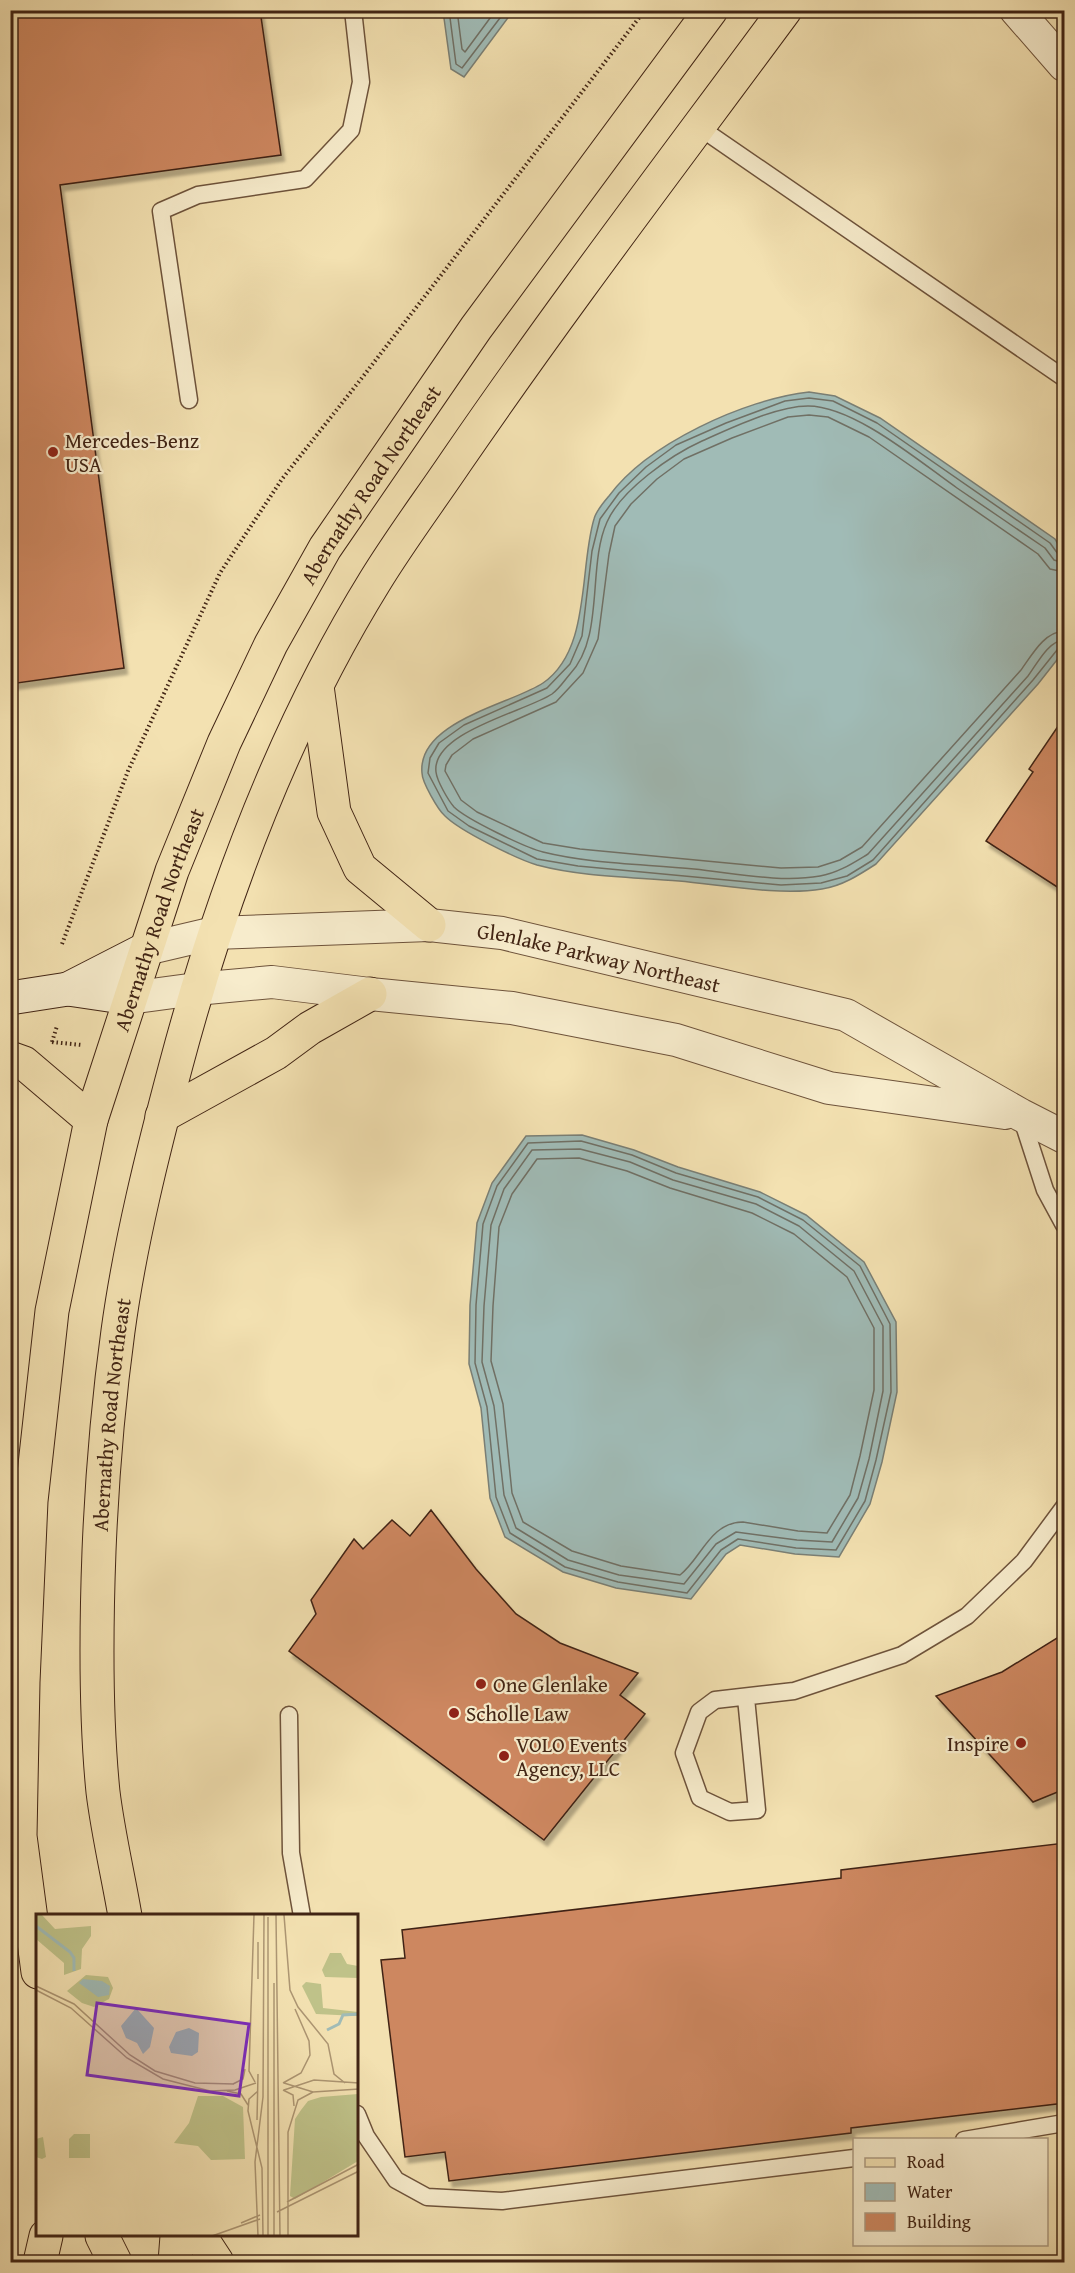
<svg xmlns="http://www.w3.org/2000/svg" width="1075" height="2273" font-family="'Gentium Book Plus',serif">
  <defs>
    <filter id="shadow"><feDropShadow dx="3.5" dy="6" stdDeviation="1.5" flood-color="#0004"/></filter>
  </defs>
  <rect width="100%" height="100%" fill="#f3e1b1"/>
  <filter id="stains"><feTurbulence type="fractalNoise" baseFrequency=".00333" numOctaves="4"/><feColorMatrix values="0 0 0 0 .2 0 0 0 0 .09 0 0 0 0 .02 0 0 0 .5 -.17"/></filter>
  <radialGradient id="worn" r=".72"><stop offset=".6" stop-color="#630" stop-opacity="0"/><stop offset="1" stop-color="#630" stop-opacity=".3"/></radialGradient>
  <g fill="#a0bbb6" stroke="#7a7f75" stroke-width="1.5">
    <polygon points="443,11 443,10 513,11 464,77 451,69"/>
    <path d="M809 392 835 396 880 418 1055 539 1064 554V651L1038 684 876 864C859 875 842 886 822 889 780 896 722 885 679 881 633 877 582 877 537 865 517 859 460 831 445 816 438 810 422 782 422 773 417 721 512 704 543 683 591 650 579 569 594 519 596 511 603 503 609 496 647 444 745 399 809 392Z"/>
    <polygon points="582,1135 634,1150 678,1167 760,1192 806,1215 864,1262 896,1322 897,1392 882,1462 870,1504 839,1557 795,1554 740,1545 726,1554 691,1599 616,1588 563,1572 505,1537 490,1498 481,1408 469,1364 470,1305 477,1223 492,1183 526,1136"/>
  </g>
  <g fill="none" stroke-linecap="round" stroke-linejoin="round">
    <g stroke="#707065" stroke-width="1.5">
      <polyline points="449,10 456,64 462,68 506,10"/>
      <polyline points="457,10 462,49 465,52 496,10"/>
      <polyline points="1064,556 1058,554 1050,543 877,423 833,401 809,398 785,401 726,423 676,445 646,467 619,493 600,519 592,551 582,636 570,664 547,688 464,725 439,743 430,758 428,773 448,811 469,826 537,859 578,866 781,885 821,883 847,876 873,860 1033,680 1057,650 1064,648"/>
      <path d="M1064 563 1054 560 1045 548C1016 528 986 508 957 488 920 462 854 406 808 406 777 406 731 428 702 441 671 455 621 490 607 522 587 566 605 637 570 674 564 681 559 689 552 694 527 711 431 732 436 772 437 781 448 800 454 807 466 819 526 848 543 852 591 864 644 864 694 869 734 873 780 883 820 876 838 873 853 863 868 854L1028 676C1037 664 1048 641 1064 640"/>
      <path d="M1064 572 1050 569 1038 554 869 437 828 417 809 415 788 417 732 438 684 459 657 479 631 504 615 526 609 554 598 639 583 673 556 702 473 739 452 755 446 765 445 771 461 800 477 812 543 843 580 849 781 868 818 867 840 860 862 847 1021 670C1032 655 1044 632 1064 631"/>
      <polygon points="581,1141 632,1155 676,1173 758,1197 803,1220 860,1266 890,1324 891,1392 876,1460 865,1501 836,1550 796,1548 738,1539 721,1550 687,1593 618,1582 565,1567 510,1533 496,1497 487,1407 475,1363 476,1305 483,1224 497,1186 528,1143"/>
      <polygon points="580,1149 630,1162 673,1180 756,1204 799,1226 854,1271 883,1326 883,1391 869,1459 858,1498 832,1542 797,1540 736,1532 716,1544 684,1584 619,1575 568,1560 516,1528 504,1495 494,1406 482,1362 484,1306 491,1225 504,1189 532,1150"/>
      <path d="M579 1158 627 1171 670 1188 752 1213 794 1234 847 1277 874 1328V1390L860 1456 850 1495 827 1533 798 1531 743 1522C710 1522 701 1559 680 1575L621 1566 572 1551 523 1522 512 1493 503 1404 491 1361 493 1306 499 1227 512 1194 537 1159Z"/>
    </g>
  </g>
  <g fill="#cd8760" stroke="#412414" stroke-width="1.5" filter="url(#shadow)">
    <polygon points="10,10 260,10 281,155 60,185 124,668 10,684"/>
    <polygon points="1065,716 1065,892 986,841 1033,772 1029,769"/>
    <polygon points="431,1510 476,1569 516,1614 560,1643 638,1673 620,1695 645,1714 544,1840 289,1651 316,1614 311,1600 354,1539 363,1549 392,1520 410,1536"/>
    <polygon points="1065,1633 1065,1789 1033,1802 936,1696 1002,1672"/>
    <polygon points="1065,1843 1065,2103 851,2128 851,2133 449,2181 445,2152 405,2157 381,1960 405,1958 402,1930 841,1878 841,1870"/>
  </g>
  <g fill="none" stroke-linecap="round" stroke-linejoin="round">
    <g stroke="#6e533b" stroke-width="19">
      <g id="lane">
        <polyline points="699,127 1064,378"/>
        <polyline points="189,400 161,211 198,195 305,179 351,130 361,82 353,10"/>
        <polyline points="1021,1116 1045,1190 1064,1225"/>
        <polyline points="746,1698 757,1810 730,1812 700,1798 684,1753 699,1712 715,1700 794,1691 902,1655 967,1616 1024,1561 1064,1507"/>
        <polyline points="289,1715 291,1853 302,1916"/>
        <polyline points="357,2114 366,2136 396,2180 427,2197 502,2201 854,2158"/>
        <polyline points="964,2140 1064,2123"/>
      </g>
    </g>
    <g stroke="#6e533b" stroke-width="34">
      <g id="street">
        <polyline points="1016,10 1064,65"/>
        <path id="s1" d="M146 949 214 933 429 925 502 933 846 1015 1021 1115 1064 1137"/>
        <polyline points="129,998 196,989 272,982 370,994 512,1008 676,1040 829,1088 1005,1113"/>
        <polyline points="10,1519 31,1501"/>
      </g>
    </g>
    <g stroke="#412414" stroke-width="35">
      <g id="secondary">
        <polyline points="68,989 146,949"/>
        <polyline points="10,998 68,989 129,998"/>
      </g>
    </g>
    <g stroke="#412414" stroke-width="35">
      <g id="primary">
        <polyline points="317,686 334,812 360,868 429,925"/>
        <polyline points="10,1058 24,1063 91,1120"/>
        <polyline points="162,1116 276,1053 310,1028 370,994"/>
        <path id="s2" d="M125 1916C118 1875 108 1833 103 1792 95 1712 96 1631 99 1551 102 1477 108 1404 118 1331 130 1243 153 1151 176 1065 221 896 283 730 375 581 400 540 430 500 457 460 562 307 675 159 785 10"/>
        <path id="s3" d="M38 1972 20 1836 23 1682 31 1501 52 1311 91 1120 172 871 224 743 271 644 325 548 476 328 711 10"/>
        <polyline points="102,2236 115,2262"/>
        <polyline points="175,2262 177,2236"/>
      </g>
    </g>
    <g stroke="#412414" stroke-width="35">
      <g id="highway">
        <polyline points="200,2236 217,2262"/>
        <polyline points="40,2262 46,2236"/>
      </g>
    </g>
    <g stroke="#412414" stroke-width="4" stroke-dasharray="1.5 3" stroke-linecap="butt">
      <polyline points="62,944 128,771 220,573 282,479 365,374 645,10"/>
      <polyline points="52,1042 82,1045"/>
      <polyline points="52,1042 57,1026"/>
    </g>
    <use href="#lane" stroke="#f7eccc" stroke-width="16"/>
    <use href="#street" stroke="#f7eccc" stroke-width="32"/>
    <use href="#secondary" stroke="#f7eccc" stroke-width="33"/>
    <use href="#primary" stroke="#f3e1b1" stroke-width="33"/>
    <use href="#highway" stroke="#f3e1b1" stroke-width="33"/>
  </g>
  <g fill="#8f2418" stroke="#f7eccc" stroke-width="2">
    <circle cx="53" cy="452" r="6"/>
    <circle cx="481" cy="1684" r="6"/>
    <circle cx="454" cy="1713" r="6"/>
    <circle cx="1021" cy="1743" r="6"/>
    <circle cx="504" cy="1756" r="6"/>
  </g>
  <g text-anchor="middle" dominant-baseline="central" stroke-width="4.5" stroke-linejoin="round" paint-order="stroke">
    <g font-size="21" fill="#412414" stroke="#f7eccc" text-anchor="start">
      <text x="65" y="440">Mercedes-Benz<tspan x="65" dy="24">USA</tspan></text>
      <text x="493" y="1684">One Glenlake</text>
      <text x="466" y="1713">Scholle Law</text>
      <text x="1009" y="1743" text-anchor="end">Inspire</text>
      <text x="516" y="1744">VOLO Events<tspan x="516" dy="24">Agency, LLC</tspan></text>
    </g>
    <g font-size="21" fill="#412414" stroke="#f7eccc">
      <text stroke="none"><textPath href="#s3" startOffset="1556">Abernathy Road Northeast</textPath></text>
      <text stroke="none"><textPath href="#s3" startOffset="1070">Abernathy Road Northeast</textPath></text>
      <text stroke="none"><textPath href="#s1" startOffset="458">Glenlake Parkway Northeast</textPath></text>
      <text stroke="none"><textPath href="#s2" startOffset="504">Abernathy Road Northeast</textPath></text>
    </g>
  </g>
  <g transform="translate(36 1914)">
    <rect width="322" height="322" fill="#f3e1b1"/>
    <path d="M0 1H6L19 15 55 12V22L46 35 45 55 28 61V49L0 25ZM294 39H305L311 50 322 52V64L289 63 286 56ZM50 61 72 63 77 74 73 85 58 93 46 89 31 77ZM270 68 285 70 287 94 322 98V102L280 100 266 72ZM322 180V247L259 285 254 282 259 205 265 196 272 187 285 183ZM162 182H187L207 193 209 245 175 246 162 232 138 229 153 209ZM38 220H54V244H33V225ZM7 223 10 243 6 245 0 243V225Z" fill="#bfc289"/>
    <path d="M47 65 66 67 74 72 73 81 62 83 43 69ZM100 94 118 114 114 133 107 140 101 129 90 124 85 112ZM153 114 163 119 162 138 156 142 135 139 133 133 140 118Z" fill="#a0bbb6"/>
    <path fill="none" stroke="#a0bbb6" stroke-width="3" d="M0 12 34 38 38 44V57M291 116 303 110 307 101 323 100"/>
    <path fill="none" stroke="#ac9572" stroke-width="1.5" d="M218 1 213 157 219 168M240 1 244 322M248 1 254 76 262 93 292 130 298 160 309 169M232 3V322M222 65V28M238 69V322M0 72 38 90 94 141 119 157 159 169 198 170M0 76 35 94 91 144 127 165 174 177 199 176 220 169M247 169 265 159 274 141 273 127 259 95M248 169 277 178 323 175M197 170 207 165 209 155M247 176 257 181 258 192M248 176 278 166 323 169M191 177 205 180 212 191M222 177 213 185 212 197 226 254 227 322M221 206 222 160M251 288 323 250M241 298 323 257M205 309 224 301M176 322 224 305M222 322 219 248 227 183 228 1M252 322V218L262 186 277 178"/>
    <path fill="#7b2cbf" fill-opacity="0.15" stroke="#7b2cbf" stroke-width="3" d="M61 89 213 110 203 182 51 161Z"/>
    <rect width="322" height="322" fill="none" stroke="#412414" stroke-width="3"/>
  </g>
  <rect width="1075" height="2273" fill="none" stroke="#f3e1b1" stroke-width="36"/>
  <rect x="12" y="12" width="1051" height="2249" fill="none" stroke="#412414" stroke-width="3"/>
  <rect x="18" y="18" width="1039" height="2237" fill="none" stroke="#412414" stroke-width="1.5"/>
  <rect x="853" y="2138" width="195" height="108" fill="#f7eccc" stroke="#ae9c82" stroke-width="1.5"/>
  <rect x="865" y="2158" width="30" height="9" fill="#f3e1b1" stroke="#ae9c82" stroke-width="1.5"/>
  <text x="907" y="2168" font-size="18" fill="#412414">Road</text>
  <rect x="865" y="2183" width="30" height="18" fill="#a0bbb6" stroke="#ae9c82" stroke-width="1.5"/>
  <text x="907" y="2198" font-size="18" fill="#412414">Water</text>
  <rect x="865" y="2213" width="30" height="18" fill="#cd8760" stroke="#ae9c82" stroke-width="1.5"/>
  <text x="907" y="2228" font-size="18" fill="#412414">Building</text>
  <rect width="100%" height="100%" filter="url(#stains)"/>
  <rect width="100%" height="100%" fill="url(#worn)"/>
</svg>
